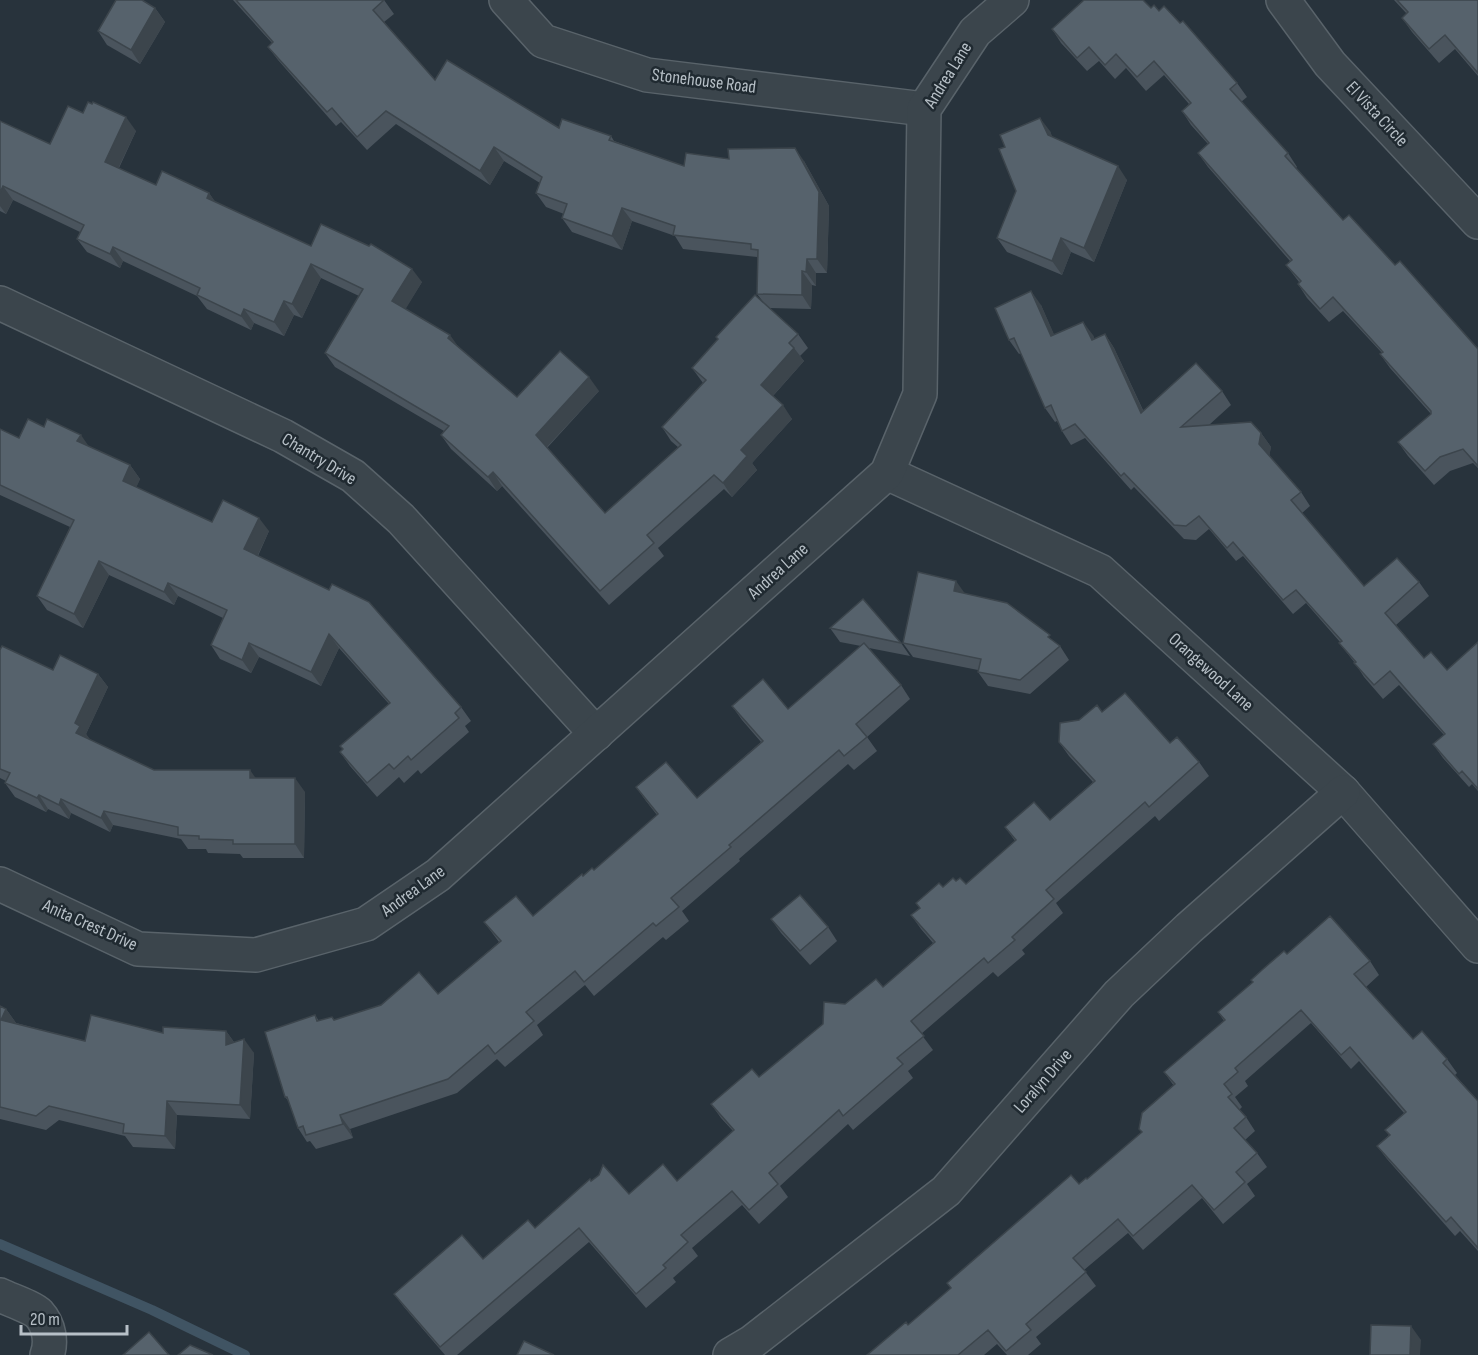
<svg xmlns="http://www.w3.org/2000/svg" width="1478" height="1355" font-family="'Sofia Sans Condensed',sans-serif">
  <rect width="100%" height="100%" fill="#28333c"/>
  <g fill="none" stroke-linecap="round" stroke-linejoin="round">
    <polyline stroke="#405463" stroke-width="10" points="0,1244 152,1310 245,1355"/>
    <g stroke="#59636a" stroke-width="36">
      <g id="minor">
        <polyline points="506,0 543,41 647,75 924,109"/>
        <polyline points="1283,0 1330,64 1478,222"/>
        <polyline points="0,303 283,436 353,476 401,519 596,734"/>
        <polyline points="887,473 1100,571 1343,792 1478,946"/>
        <polyline points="0,884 138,949 256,955 366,924 438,875 887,473 920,394 924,109 975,32 1012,0"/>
        <path d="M0 1295C10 1300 32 1307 39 1314 49 1325 52 1342 47 1355"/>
        <polyline points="730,1355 752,1342 946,1191 1119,994 1189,928 1343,792"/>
      </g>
    </g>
    <use href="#minor" stroke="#3b454c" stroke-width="33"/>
  </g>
  <g fill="#4a545d">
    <polygon points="233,0 384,0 394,14 384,22 435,80 559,128 611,136 614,141 684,166 729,159 804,161 829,206 827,273 816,273 816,286 812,285 811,309 769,308 798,334 808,348 800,356 804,361 773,396 792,419 752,463 757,470 732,497 724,489 658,548 664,556 609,605 502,486 497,491 451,449 441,435 444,431 335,367 325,353 359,296 321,278 302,318 294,315 284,336 254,323 251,330 207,309 197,296 123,261 120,268 87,252 77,239 80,232 13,200 6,214 0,211 0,121 50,144 83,113 136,131 119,168 156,185 209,193 215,202 311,246 422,282 405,309 458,347 517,397 599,391 547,448 605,513 679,448 671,441 662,427 703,383 692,368 718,340 716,337 764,303 757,294 758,259 757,257 683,249 675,236 632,221 622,250 572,232 562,218 564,214 546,207 536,193 540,183 504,161 490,185 396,124 367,150 341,122 336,126 278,60 268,47 272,43"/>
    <polygon points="1394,0 1478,0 1478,76 1455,49 1439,63 1412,32 1402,18 1407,14"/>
    <polygon points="155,8 165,22 140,64 107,45 98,31"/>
    <polygon points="1151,8 1159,11 1237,83 1247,97 1241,102 1288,153 1297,167 1296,168 1343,220 1395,265 1478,349 1478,468 1473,463 1450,471 1434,485 1408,456 1398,442 1431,414 1390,368 1380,354 1382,353 1343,311 1329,322 1307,298 1298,284 1299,282 1286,265 1290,261 1208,167 1198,153 1208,144 1191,125 1182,111 1189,104 1164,75 1146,91 1126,68 1115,79 1099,61 1087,71 1061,43 1052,29"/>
    <polygon points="1050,131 1052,137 1127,180 1094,262 1071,252 1062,275 1007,252 997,238"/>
    <polygon points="1041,305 1054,335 1093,335 1094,339 1105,334 1114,348 1143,410 1222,391 1231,405 1209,425 1261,433 1271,447 1269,456 1301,492 1310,506 1302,513 1364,586 1419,582 1429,596 1396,625 1424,658 1447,670 1478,642 1478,791 1472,784 1469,787 1443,758 1433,744 1444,735 1399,685 1383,699 1364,677 1355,663 1339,643 1340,642 1306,603 1293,614 1243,556 1236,561 1209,529 1196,540 1184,539 1134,487 1131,490 1085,438 1071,445 1062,431 1057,421 1055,422 1045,408 1021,353 1019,354 1009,340"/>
    <polygon points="0,429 19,438 89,447 130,465 140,479 136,487 212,522 269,531 258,556 461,707 471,721 465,726 469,732 421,774 418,770 404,783 399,777 377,797 350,766 340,752 389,704 339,648 321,686 259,657 251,673 220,659 211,645 223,618 178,596 174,605 109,575 83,628 47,610 37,596 70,527 0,495"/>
    <polygon points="965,594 1056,643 1060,646 1069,660 1030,694 988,686 978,672 978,670 913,657 903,643"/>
    <polygon points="830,628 901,643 910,656 869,648 901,685 910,699 867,737 877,751 854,770 848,764 739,859 740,861 682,911 689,921 666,940 663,937 594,996 585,985 537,1025 543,1035 505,1067 497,1059 457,1093 350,1129 353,1138 316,1149 310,1141 307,1142 298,1128 290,1103 285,1097 315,1015 319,1021 332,1017 334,1020 438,994 499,942 484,922 533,916 583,876 594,870 657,815 646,801 636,787 697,798 761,742 742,720 732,706 788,709 861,646 840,642"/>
    <polygon points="0,650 53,670 98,674 108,687 86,734 89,739 154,770 256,778 305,792 304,858 243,858 240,854 208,853 206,849 188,849 181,839 113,825 110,832 71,813 69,819 48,809 46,812 15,797 5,783 6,781 0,778"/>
    <polygon points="1102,712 1170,743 1199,762 1209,776 1159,821 1155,816 1056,903 1063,913 1022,950 1025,954 998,977 993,972 921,1034 933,1050 908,1071 913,1078 853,1130 848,1124 780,1186 788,1197 759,1224 742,1205 692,1248 698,1256 673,1278 676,1282 646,1308 589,1242 457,1355 445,1355 404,1307 394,1294 483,1259 535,1228 591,1181 629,1194 677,1181 733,1131 721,1118 711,1104 759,1077 823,1024 845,1004 883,987 933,943 921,929 911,915 920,908 916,903 943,887 956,881 966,884 1015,841 1005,827 1050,820 1093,782 1069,756 1059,742 1079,720"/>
    <polygon points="771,919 828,927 837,941 810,965 781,933"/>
    <polygon points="1287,954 1370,961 1379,975 1366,987 1413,1039 1447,1059 1457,1073 1455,1075 1478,1101 1478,1251 1460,1231 1455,1236 1387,1159 1377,1146 1389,1135 1385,1130 1404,1113 1359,1061 1351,1069 1311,1023 1245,1081 1248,1086 1235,1097 1242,1107 1239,1110 1246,1117 1255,1131 1245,1140 1257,1153 1267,1167 1247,1184 1255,1196 1223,1224 1202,1198 1143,1250 1128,1233 1084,1270 1096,1286 1036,1337 1041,1344 1028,1355 1007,1355 997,1344 984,1355 867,1355 908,1325 951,1288 947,1283 1079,1184 1087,1179 1142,1132 1174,1086 1164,1072 1224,1021 1218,1012"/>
    <polygon points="0,1006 6,1009 16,1023 85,1041 163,1033 226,1031 234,1042 254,1053 250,1119 177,1115 175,1149 133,1147 125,1136 59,1120 46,1130 0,1119"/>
  </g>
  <g fill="#3c454c">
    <polygon points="155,8 165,22 140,64 131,50"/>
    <polygon points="126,117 136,131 115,175 105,162"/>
    <polygon points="1040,118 1050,131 1057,149 1048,135"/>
    <polygon points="494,147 504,161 490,185 480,171"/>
    <polygon points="795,148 804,161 829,206 827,273 817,259"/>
    <polygon points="1118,166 1127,180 1094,262 1084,248"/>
    <polygon points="3,186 13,200 6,214 0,206 0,193"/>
    <polygon points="209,193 219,207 207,198"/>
    <polygon points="622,208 632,221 622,250 612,236"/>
    <polygon points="1061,238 1071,252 1062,275 1052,261"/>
    <polygon points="113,247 123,261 120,268 110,254"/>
    <polygon points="807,259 816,273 816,286 806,272"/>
    <polygon points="311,264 321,278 302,318 292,304"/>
    <polygon points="412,269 422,282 402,315 392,301"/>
    <polygon points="802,271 812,285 811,309 802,295"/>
    <polygon points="1031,291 1041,305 1061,350 1051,336"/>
    <polygon points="284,301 294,315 284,336 274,322"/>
    <polygon points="244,309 254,323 251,330 241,316"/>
    <polygon points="1083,322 1093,335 1101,354 1092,340"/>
    <polygon points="1105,334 1114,348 1150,426 1141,413"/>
    <polygon points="450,335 460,349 448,338"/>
    <polygon points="794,348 804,361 770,399 761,385"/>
    <polygon points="589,377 599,391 545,449 536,435"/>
    <polygon points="783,405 792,419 752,463 757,470 732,497 723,483 741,450"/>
    <polygon points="1261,433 1271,447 1269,458 1259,444"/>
    <polygon points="81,435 90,448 77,441"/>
    <polygon points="130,465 140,479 133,495 123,481"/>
    <polygon points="493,472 502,486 497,491 488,477"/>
    <polygon points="259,518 269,531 254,563 244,549"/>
    <polygon points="99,561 109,575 83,628 74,614"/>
    <polygon points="956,581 966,595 954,591"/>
    <polygon points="168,583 178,596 174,605 164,592"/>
    <polygon points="329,634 339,648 321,686 311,672"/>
    <polygon points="249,643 259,657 251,673 242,660"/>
    <polygon points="98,674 108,687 86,734 90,739 76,733 75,723"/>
    <polygon points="250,770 260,784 250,778"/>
    <polygon points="295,778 305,792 304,858 295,844"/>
    <polygon points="39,795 48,809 46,812 37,798"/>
    <polygon points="61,799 71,813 69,819 59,805"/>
    <polygon points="104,811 113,825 110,832 101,818"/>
    <polygon points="6,1009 16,1023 11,1033 1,1020"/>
    <polygon points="226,1031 236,1045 226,1045"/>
    <polygon points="244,1039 254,1053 250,1119 240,1105"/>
    <polygon points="167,1101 177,1115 175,1149 165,1136"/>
    <polygon points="340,1115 350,1129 353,1138 343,1124"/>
    <polygon points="1411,1326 1421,1340 1420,1355 1410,1355"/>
  </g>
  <g fill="#56626c" stroke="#3c454c" stroke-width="1.5">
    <polygon points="116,0 142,0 155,8 131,50 98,31"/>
    <polygon points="236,0 384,0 373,10 435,80 447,60 559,128 562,119 611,136 609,140 684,166 686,153 729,159 728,149 795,148 819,192 817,259 807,259 806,272 802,271 802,295 757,294 758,250 751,249 751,244 673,235 675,226 622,208 612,236 562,218 567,204 536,193 542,177 494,147 480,171 386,111 357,137 332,108 327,112 268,47 273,42"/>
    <polygon points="1084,0 1143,0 1151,8 1154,5 1159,11 1164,6 1180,23 1183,21 1237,83 1230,89 1288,153 1285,156 1343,220 1349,215 1395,265 1400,261 1478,349 1478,466 1463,449 1440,457 1425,471 1398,442 1431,414 1431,411 1380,354 1383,352 1333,297 1320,309 1298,284 1301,281 1286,265 1292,260 1198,153 1209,143 1182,111 1191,103 1154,61 1137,77 1116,54 1105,65 1089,47 1077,58 1052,29"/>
    <polygon points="1397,0 1478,0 1478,73 1445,35 1429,49 1402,18 1408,12"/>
    <polygon points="88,102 92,104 93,102 126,117 105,162 156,185 162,171 209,193 207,198 311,246 321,224 369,246 371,244 412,269 392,301 450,335 448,338 517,397 560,351 589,377 536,435 605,513 681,445 662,427 706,380 692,368 718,339 716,337 755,295 798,334 789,343 794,348 761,385 783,405 741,450 747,456 723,483 714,475 647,535 654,543 600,591 493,472 488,477 441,435 449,426 325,353 363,289 311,264 292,304 284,301 274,322 244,309 241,316 197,295 200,288 113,247 110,254 77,239 84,225 3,186 0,193 0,121 50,144 68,106 83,113"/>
    <polygon points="1040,118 1048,135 1118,166 1084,248 1061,238 1052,261 997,238 1016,191 999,149 1005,147 1000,135"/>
    <polygon points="1031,291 1051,336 1083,322 1092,340 1105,334 1141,413 1196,363 1222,391 1181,427 1251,422 1261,433 1259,444 1301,492 1291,500 1364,586 1397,558 1419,582 1385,613 1424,658 1431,652 1447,670 1478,642 1478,789 1462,771 1459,774 1433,744 1445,734 1390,671 1374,685 1354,663 1356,662 1339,643 1342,641 1296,590 1283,600 1233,542 1227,548 1199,516 1186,526 1174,525 1124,473 1121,476 1075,424 1062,431 1051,405 1045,408 1014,338 1009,340 995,308"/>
    <polygon points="28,419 44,427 47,419 81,435 77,441 130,465 123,481 212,522 223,500 259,518 244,549 329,590 332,584 369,602 461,707 455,713 459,718 411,760 408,756 394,769 389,764 367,783 340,752 343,749 340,746 390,703 329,634 311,672 249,643 242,660 211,645 227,610 168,583 164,592 99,561 74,614 37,596 74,520 0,485 0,429 19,438"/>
    <polygon points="918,572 956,581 954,591 1007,603 1050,635 1048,637 1060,646 1020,680 978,672 981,659 903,643"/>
    <polygon points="863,599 901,643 830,628"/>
    <polygon points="864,643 901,685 856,724 867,737 844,756 839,750 729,845 731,847 671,898 679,907 656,926 653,923 584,982 575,971 526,1012 534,1021 495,1054 488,1045 448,1079 340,1115 343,1124 306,1135 303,1126 298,1128 287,1097 285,1097 265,1032 315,1015 317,1021 332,1017 334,1020 381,1005 419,972 438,994 501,941 484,922 516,896 533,916 582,874 583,876 592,868 594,870 658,814 636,787 666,762 697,798 763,741 732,706 763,679 788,709"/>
    <polygon points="2,646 53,670 60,655 98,674 75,723 80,726 76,733 154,770 250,770 250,778 295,778 295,844 233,844 233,840 199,839 199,836 178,835 178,827 104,811 101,818 61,799 59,805 39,795 37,798 5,783 10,773 0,769 0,650"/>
    <polygon points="1125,693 1170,743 1177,737 1199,762 1149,807 1145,802 1046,890 1054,899 1012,937 1015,940 988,963 984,958 911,1021 924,1036 897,1058 903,1064 843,1116 839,1110 769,1173 778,1184 749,1210 732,1191 681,1235 688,1242 663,1265 666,1268 636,1294 579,1228 440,1347 394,1294 462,1235 483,1259 528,1220 535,1228 590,1179 591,1181 599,1175 603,1165 629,1194 663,1164 677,1181 734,1130 711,1104 752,1069 759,1077 823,1024 824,1002 845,1004 876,979 883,987 935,942 911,915 920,908 916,903 939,883 943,887 953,878 956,881 960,878 966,884 1016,840 1005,827 1034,802 1050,820 1095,781 1059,742 1060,723 1079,720 1097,705 1102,712"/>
    <polygon points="800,895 828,927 800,951 771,919"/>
    <polygon points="1330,916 1370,961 1354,974 1413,1039 1422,1031 1447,1059 1443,1063 1478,1101 1478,1248 1451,1217 1446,1222 1377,1146 1390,1135 1385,1130 1406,1112 1350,1047 1341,1055 1301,1010 1235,1068 1238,1072 1224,1084 1232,1094 1228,1097 1246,1117 1234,1128 1257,1153 1236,1172 1245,1182 1214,1210 1192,1185 1133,1236 1118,1219 1073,1258 1086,1272 1026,1324 1031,1330 1006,1351 988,1330 958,1355 867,1355 906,1322 908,1325 951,1288 947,1283 1071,1175 1079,1184 1086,1178 1087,1179 1142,1132 1139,1129 1142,1113 1175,1084 1164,1072 1225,1020 1218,1012 1253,982 1251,980 1262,970 1284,951 1287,954"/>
    <polygon points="0,1006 6,1009 1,1020 85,1041 91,1015 163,1033 163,1027 226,1031 226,1045 244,1039 240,1105 167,1101 165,1136 123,1133 124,1124 49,1106 36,1116 0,1107"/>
    <polygon points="1371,1325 1411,1326 1410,1355 1370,1355"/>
    <polygon points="149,1332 169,1355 123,1355"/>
    <polygon points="524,1341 554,1355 517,1355"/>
    <polygon points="190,1345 213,1355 178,1355"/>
  </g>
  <g text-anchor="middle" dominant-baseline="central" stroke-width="5" stroke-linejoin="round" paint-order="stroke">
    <g font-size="18" fill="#b7c0c7" stroke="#202a31">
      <text transform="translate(948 75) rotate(-58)">Andrea Lane</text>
      <text transform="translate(704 81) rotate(7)">Stonehouse Road</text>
      <text transform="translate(1377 114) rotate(47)">El Vista Circle</text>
      <text transform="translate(319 459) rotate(31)">Chantry Drive</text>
      <text transform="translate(778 571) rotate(-42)">Andrea Lane</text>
      <text transform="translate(1211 672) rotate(42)">Orangewood Lane</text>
      <text transform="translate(413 891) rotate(-36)">Andrea Lane</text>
      <text transform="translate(90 925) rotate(24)">Anita Crest Drive</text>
      <text transform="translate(1043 1081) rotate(-49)">Loralyn Drive</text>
    </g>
  </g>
  <path d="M21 1325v9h106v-9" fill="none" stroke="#b7c0c7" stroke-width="3"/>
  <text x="30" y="1325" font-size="18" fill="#b7c0c7" stroke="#202a31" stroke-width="4.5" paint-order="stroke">20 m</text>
</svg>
